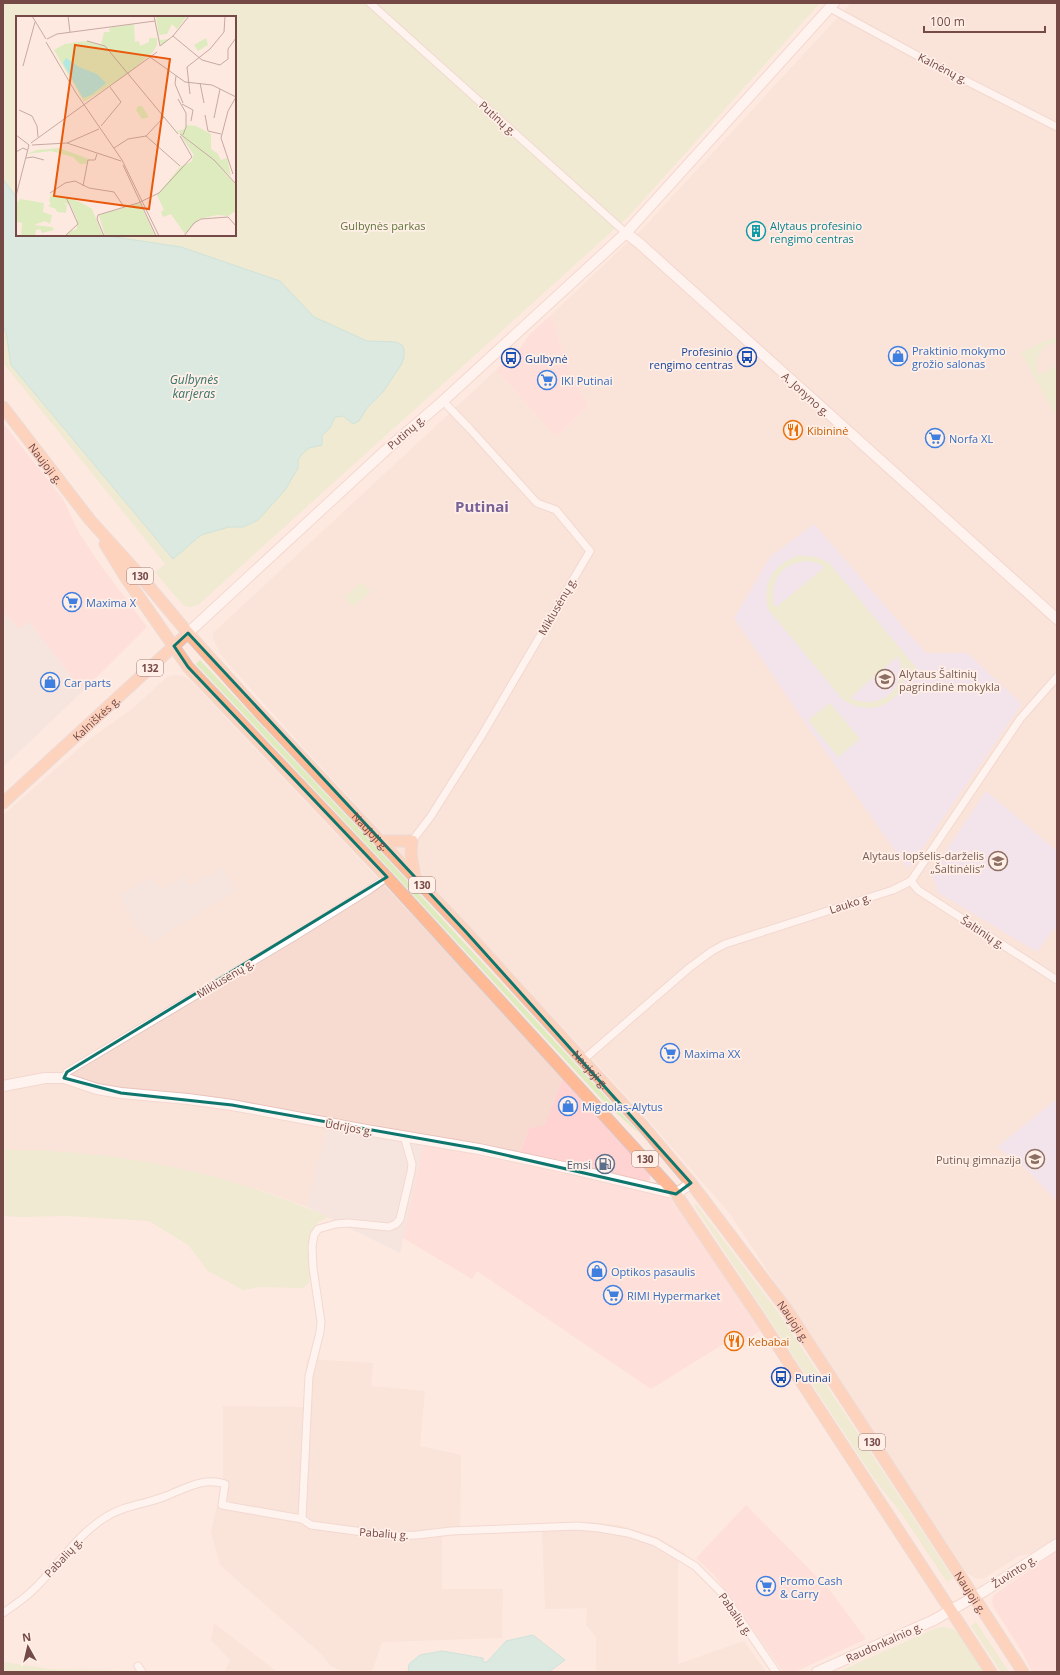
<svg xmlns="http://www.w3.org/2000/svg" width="1060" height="1675" font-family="'Open Sans',sans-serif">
  <rect width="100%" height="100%" fill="#fde9e0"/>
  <g fill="#f7dbd1">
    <polygon points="851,3 1057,3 1057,1537 1030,1554 1019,1556 983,1579 975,1578 967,1573 730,1214 644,1115 302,746 220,654 213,638 213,633 496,370 557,437 588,406 568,369 551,315 645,226"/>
    <polygon points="174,675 183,676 190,680 389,890 563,1077 545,1126 529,1128 520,1152 321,1119 104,1087 50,1072 3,1080 3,815 91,738 132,709 167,677"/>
    <polygon points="36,1083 66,1083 244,1110 327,1128 307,1207 264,1191 200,1173 99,1156 53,1151 3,1150 3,1089"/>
    <polygon points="307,1359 373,1363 371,1386 425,1391 420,1446 461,1455 460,1535 442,1537 442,1589 503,1589 502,1638 382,1642 372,1672 343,1672 331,1666 319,1652 220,1565 211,1532 223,1481 223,1406 303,1407"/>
    <polygon points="588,1522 619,1525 657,1537 686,1554 678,1563 678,1664 744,1641 766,1672 596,1672 596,1637 586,1625 587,1608 545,1609 542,1523"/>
    <polygon points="214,1623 277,1672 225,1672 230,1660 211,1640"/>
  </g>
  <g fill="#ffd3d2">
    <polygon points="551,315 568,369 588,406 557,437 496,370 520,348 529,335"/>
    <polygon points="3,423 63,499 79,533 101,566 147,627 83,691 29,622 19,629 3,612"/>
    <polygon points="563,1077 643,1166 650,1174 650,1180 643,1181 520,1152 529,1128 545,1125"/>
    <polygon points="423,1144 516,1161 668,1197 679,1210 702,1243 760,1331 731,1350 725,1343 651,1389 477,1271 472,1279 403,1238"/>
    <polygon points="746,1505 829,1589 866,1639 795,1672 783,1672 715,1576 696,1558"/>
    <polygon points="1057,1551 1057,1672 1032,1672 1022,1652 993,1606 992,1601 994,1595 998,1592"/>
  </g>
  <g fill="#ebdfdc">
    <polygon points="3,612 19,629 29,622 83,691 3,767"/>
    <polygon points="221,868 235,891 153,941 139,928 120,897 149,877 162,890 184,876 190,886"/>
    <polygon points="327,1128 423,1144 400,1253 307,1207"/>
  </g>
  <g fill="#e7ddf9">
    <polygon points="814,524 926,653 967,653 1022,704 908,869 806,724 734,618 770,557"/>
    <polygon points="986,791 1057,851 1057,925 1037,952 937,892 932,872"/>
    <polygon points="1057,1099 1057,1201 1026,1169 997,1147"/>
  </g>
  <g fill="#ddebbe" fill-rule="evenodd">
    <path d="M3 3H820L629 216 198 605 190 607 184 606 155 572 165 564 3 363ZM17 17H235V235H17Z"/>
    <path d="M1057 337V343C1040 343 1033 361 1039 375L1057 365V418L1021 353 1039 343Z"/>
    <path d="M797 556C810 555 818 557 829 563L919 671 915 675 906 665C905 702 875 719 843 700L768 609C763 582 772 566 797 556ZM808 561 817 563 825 567 775 608C767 582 781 563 808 561ZM898 656C910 688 880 712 850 698Z"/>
    <polygon points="362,582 371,592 353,607 344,597"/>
    <polygon points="200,660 389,861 642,1136 605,1103 385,864 196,664"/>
    <polygon points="830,703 860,739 838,757 808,720"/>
    <path d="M3 1150C113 1149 228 1172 328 1217L317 1223 312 1233 309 1284 302 1288 260 1287 243 1290 208 1271 188 1245 149 1221 67 1216 21 1217 3 1216Z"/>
    <polygon points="696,1204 778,1312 953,1578 947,1582 901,1513 875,1480 694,1205"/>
    <polygon points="976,1622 1009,1672 1001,1672 971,1626"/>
    <polygon points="944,1627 953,1629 958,1633 983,1672 838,1672 936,1628"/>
    <polygon points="3,1662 51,1669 135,1671 136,1672 3,1672"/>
  </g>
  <g fill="#b3e8e0" stroke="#99dad2">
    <polygon points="3,179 17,198 17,235 101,235 181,247 280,281 314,317 367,341 395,342 402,345 404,349 404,357 401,365 383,392 367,408 359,421 353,424 343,416 335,417 330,428 322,436 322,445 309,448 302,454 298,460 298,468 285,490 258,520 243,527 229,527 201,535 173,559 11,365 6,332 3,326"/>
    <polygon points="533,1635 565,1660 549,1672 408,1672 409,1664 420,1655 442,1651 483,1658 483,1662 487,1662 506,1641"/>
  </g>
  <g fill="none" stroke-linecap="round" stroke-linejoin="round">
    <g stroke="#e4c5be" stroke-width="9">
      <g id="street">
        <polyline points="370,3 626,233"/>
        <polyline points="830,8 929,62 1057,127"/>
        <polyline points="412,841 431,816 482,735 590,551 556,510 537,503 470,429 443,401"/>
        <polyline points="911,881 918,890 1057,980"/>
        <polyline points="583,1060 689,968 712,951 725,944 893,890 911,881 1020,719 1057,677"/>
        <polyline points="64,1078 67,1072 297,935 369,890 387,877"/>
        <polyline points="302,1519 309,1376 320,1332 321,1322 313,1268 312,1247 314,1235 318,1229 336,1224 348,1223 389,1227 396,1224 400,1219 411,1172 412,1164 404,1136"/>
        <path d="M3 1613C13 1606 24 1599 32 1591 58 1567 76 1535 106 1517 124 1505 147 1504 166 1496 186 1488 204 1477 225 1484L222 1505 302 1519 311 1525 393 1536 417 1535 451 1531 577 1526 599 1528 628 1533 655 1542 695 1566 723 1594 776 1672"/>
        <polyline points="138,1666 142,1672"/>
      </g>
    </g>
    <g stroke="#e9c3bb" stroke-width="12">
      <g id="secondary">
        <polyline points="626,233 639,243 1057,619"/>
        <polyline points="188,633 386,450 443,401 626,233 834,3"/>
        <polyline points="3,1086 45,1078 64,1078 97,1089 121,1093 188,1099 232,1105 366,1130 479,1149 568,1168 676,1194 691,1183"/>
        <polyline points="817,1672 934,1620 986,1590 1057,1544"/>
      </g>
    </g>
    <g stroke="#d6c8c8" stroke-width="13">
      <g id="primary">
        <path id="s1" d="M3 407 90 520 137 572 188 633 259 712 466 932 643 1126 691 1183 787 1310 1023 1672"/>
        <polyline points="105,544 126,578 188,667 387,877 676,1194 757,1314 991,1672"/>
        <path id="s2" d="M3 803 188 633"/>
        <polyline points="380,841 412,841 411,854 415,878"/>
      </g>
    </g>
    <use href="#street" stroke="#fff" stroke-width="7"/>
    <use href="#secondary" stroke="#fff" stroke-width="10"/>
    <use href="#primary" stroke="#ffb995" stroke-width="11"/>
  </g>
  <path d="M0 0H1060V1675H0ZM188 633 466 932 691 1183 676 1194 479 1149 232 1105 121 1093 64 1078 67 1072 387 877 188 667 174 646Z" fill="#fde9e0" fill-opacity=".55" fill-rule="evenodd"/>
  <path fill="none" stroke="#0f766e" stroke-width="3" stroke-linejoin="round" d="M188 633 466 932 691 1183 676 1194 479 1149 232 1105 121 1093 64 1078 67 1072 387 877 188 667 174 646Z"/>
  <defs>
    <g id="building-ring" transform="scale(1)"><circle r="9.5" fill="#ffefe7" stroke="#0f9aa8" stroke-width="1.5"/><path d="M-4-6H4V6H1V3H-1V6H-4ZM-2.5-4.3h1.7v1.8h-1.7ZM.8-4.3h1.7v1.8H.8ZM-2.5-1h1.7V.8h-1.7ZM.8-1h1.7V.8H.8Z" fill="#0f9aa8"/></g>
    <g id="shop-ring" transform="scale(1)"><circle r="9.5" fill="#ffefe7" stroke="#3f7fe0" stroke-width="1.5"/><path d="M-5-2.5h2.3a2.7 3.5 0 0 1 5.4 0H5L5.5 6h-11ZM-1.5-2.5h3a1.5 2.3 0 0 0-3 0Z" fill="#3f7fe0"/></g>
    <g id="bus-ring" transform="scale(1)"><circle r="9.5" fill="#ffefe7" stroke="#1a4fb4" stroke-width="1.5"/><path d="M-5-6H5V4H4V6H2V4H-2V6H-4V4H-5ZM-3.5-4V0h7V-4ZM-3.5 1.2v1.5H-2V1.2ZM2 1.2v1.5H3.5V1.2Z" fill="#1a4fb4"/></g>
    <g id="supermarket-ring" transform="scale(1)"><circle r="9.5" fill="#ffefe7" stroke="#3f7fe0" stroke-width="1.5"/><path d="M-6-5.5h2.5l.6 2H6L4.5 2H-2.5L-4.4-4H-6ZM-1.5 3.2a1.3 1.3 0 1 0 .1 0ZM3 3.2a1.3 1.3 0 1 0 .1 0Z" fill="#3f7fe0"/></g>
    <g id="restaurant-ring" transform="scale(1)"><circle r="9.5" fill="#ffefe7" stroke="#e8710a" stroke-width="1.5"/><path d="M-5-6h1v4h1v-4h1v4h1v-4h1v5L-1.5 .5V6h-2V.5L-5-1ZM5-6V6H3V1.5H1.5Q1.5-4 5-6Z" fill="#e8710a"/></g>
    <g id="school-ring" transform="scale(1)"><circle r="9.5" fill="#ffefe7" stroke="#8d6e63" stroke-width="1.5"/><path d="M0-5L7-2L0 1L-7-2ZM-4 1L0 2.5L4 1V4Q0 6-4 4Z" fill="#8d6e63"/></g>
    <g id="fuel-ring" transform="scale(1)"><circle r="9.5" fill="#ffefe7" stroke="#5c6f8a" stroke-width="1.5"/><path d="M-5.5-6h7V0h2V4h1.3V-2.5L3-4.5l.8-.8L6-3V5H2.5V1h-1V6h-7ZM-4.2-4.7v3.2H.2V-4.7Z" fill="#5c6f8a"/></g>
  </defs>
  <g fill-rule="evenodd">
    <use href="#building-ring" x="756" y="231"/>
    <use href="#shop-ring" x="898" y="356"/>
    <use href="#bus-ring" x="747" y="357"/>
    <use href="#bus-ring" x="511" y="358"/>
    <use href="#supermarket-ring" x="547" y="380"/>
    <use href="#restaurant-ring" x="793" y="430"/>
    <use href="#supermarket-ring" x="935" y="438"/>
    <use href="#supermarket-ring" x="72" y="602"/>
    <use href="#school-ring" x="885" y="679"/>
    <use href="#shop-ring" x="50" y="682"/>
    <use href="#school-ring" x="998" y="861"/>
    <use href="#supermarket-ring" x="670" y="1053"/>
    <use href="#shop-ring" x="568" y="1106"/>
    <use href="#school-ring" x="1035" y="1159"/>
    <use href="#fuel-ring" x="605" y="1164"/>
    <use href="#shop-ring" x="597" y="1271"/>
    <use href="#supermarket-ring" x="613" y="1295"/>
    <use href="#restaurant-ring" x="734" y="1341"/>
    <use href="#bus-ring" x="781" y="1377"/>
    <use href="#supermarket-ring" x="766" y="1586"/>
  </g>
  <g text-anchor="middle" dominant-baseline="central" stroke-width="3.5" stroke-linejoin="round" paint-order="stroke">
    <g fill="#ffefe7" stroke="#9e7b76" stroke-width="1">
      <rect x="127" y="568" width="26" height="16" rx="3"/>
      <rect x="137" y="660" width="26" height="16" rx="3"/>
      <rect x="409" y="877" width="26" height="16" rx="3"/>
      <rect x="632" y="1151" width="26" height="16" rx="3"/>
      <rect x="859" y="1434" width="26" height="16" rx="3"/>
    </g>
    <g font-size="10" font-weight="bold" fill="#754946">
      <text x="140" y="576">130</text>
      <text x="150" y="668">132</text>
      <text x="422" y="885">130</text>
      <text x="645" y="1159">130</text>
      <text x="872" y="1442">130</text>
    </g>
    <g font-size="11" fill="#754946" stroke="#ffefe7">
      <text transform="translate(943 68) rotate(27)">Kalnėnų g.</text>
      <text transform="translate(498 118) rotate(42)">Putinų g.</text>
      <text transform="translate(806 394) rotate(42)">A. Jonyno g.</text>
      <text transform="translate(406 432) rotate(-41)">Putinų g.</text>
      <text stroke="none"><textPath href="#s1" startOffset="71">Naujoji g.</textPath></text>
      <text transform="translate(557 606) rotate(-60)">Miklusėnų g.</text>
      <text stroke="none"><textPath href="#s2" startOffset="126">Kalniškės g.</textPath></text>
      <text stroke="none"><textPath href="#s1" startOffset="562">Naujoji g.</textPath></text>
      <text transform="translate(850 903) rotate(-18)">Lauko g.</text>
      <text transform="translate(983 932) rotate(33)">Šaltinių g.</text>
      <text transform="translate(225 978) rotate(-31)">Miklusėnų g.</text>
      <text stroke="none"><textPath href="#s1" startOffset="886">Naujoji g.</textPath></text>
      <text transform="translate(349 1127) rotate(10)">Ūdrijos g.</text>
      <text stroke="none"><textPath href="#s1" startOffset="1210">Naujoji g.</textPath></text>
      <text transform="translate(384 1533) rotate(4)">Pabalių g.</text>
      <text transform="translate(63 1557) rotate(-47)">Pabalių g.</text>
      <text transform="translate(1014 1571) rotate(-33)">Žuvinto g.</text>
      <text stroke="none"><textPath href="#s1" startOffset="1534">Naujoji g.</textPath></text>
      <text transform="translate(736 1614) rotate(55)">Pabalių g.</text>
      <text transform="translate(884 1642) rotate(-24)">Raudonkalnio g.</text>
    </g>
    <g font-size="11" fill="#5e763b" stroke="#ffefe7">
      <text x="383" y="225">Gulbynės parkas</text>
    </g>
    <g font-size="11" fill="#0d838f" stroke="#ffefe7" text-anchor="start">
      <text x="770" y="225">Alytaus profesinio<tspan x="770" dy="13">rengimo centras</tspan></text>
    </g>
    <g font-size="11" fill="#366cbe" stroke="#ffefe7" text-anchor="start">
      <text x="912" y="350">Praktinio mokymo<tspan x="912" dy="13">grožio salonas</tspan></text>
      <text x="561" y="380">IKI Putinai</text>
      <text x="949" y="438">Norfa XL</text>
      <text x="86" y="602">Maxima X</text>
      <text x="64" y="682">Car parts</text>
      <text x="684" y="1053">Maxima XX</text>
      <text x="582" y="1106">Migdolas-Alytus</text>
      <text x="611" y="1271">Optikos pasaulis</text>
      <text x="627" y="1295">RIMI Hypermarket</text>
      <text x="780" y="1580">Promo Cash<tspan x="780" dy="13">&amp; Carry</tspan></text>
    </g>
    <g font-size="11" fill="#164399" stroke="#ffefe7" text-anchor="start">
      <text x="733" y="351" text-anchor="end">Profesinio<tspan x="733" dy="13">rengimo centras</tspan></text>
      <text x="525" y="358">Gulbynė</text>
      <text x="795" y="1377">Putinai</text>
    </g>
    <g font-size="11" fill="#c56008" stroke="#ffefe7" text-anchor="start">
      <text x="807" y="430">Kibininė</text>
      <text x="748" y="1341">Kebabai</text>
    </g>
    <g font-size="11" fill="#785e54" stroke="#ffefe7" text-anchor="end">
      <text x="899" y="673" text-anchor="start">Alytaus Šaltinių<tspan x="899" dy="13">pagrindinė mokykla</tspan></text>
      <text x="984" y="855">Alytaus lopšelis-darželis<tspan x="984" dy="13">„Šaltinėlis“</tspan></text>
      <text x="1021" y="1159">Putinų gimnazija</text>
    </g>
    <g font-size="11" fill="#4e5e75" stroke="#ffefe7" text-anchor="end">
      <text x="591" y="1164">Emsi</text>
    </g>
    <g font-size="12" font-style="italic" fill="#36756d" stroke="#ffefe7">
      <text x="194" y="379">Gulbynės<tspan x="194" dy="14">karjeras</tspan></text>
    </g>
    <g font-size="15" font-weight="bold" fill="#766199" stroke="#ffefe7">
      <text x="482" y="506">Putinai</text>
    </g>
  </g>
  <g transform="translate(16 16)">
    <rect width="220" height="220" fill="#fde9e0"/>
    <path d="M140 0H171L161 13 156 8 151 18 143 19 144 24 153 23 146 29 144 28ZM118 8 119 26 123 25 124 30 133 26V22H141V29L137 36 113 57 68 86 38 34 49 28 70 25 85 29 88 16H94L93 12ZM190 22 192 29 182 35 178 29ZM122 90H126L133 101 126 103 120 94ZM171 109 180 110 195 118V133L201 137 205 144 211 142 215 160 161 115 169 113ZM164 119 198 145 220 169V198L218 196 212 200 201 199 183 203 169 218 155 198 147 201 145 196 148 194 141 179 165 150 175 146 178 139ZM43 132 73 143 70 148H64L57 141 35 135 10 138 21 134ZM35 178 50 181 53 186 51 181 66 187 76 193 87 220H50L52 216 61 213V203L54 188 47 187 51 189 50 197 41 196 40 193 32 190 35 188 33 185ZM4 183 28 187 27 196 36 199 34 208 29 205 18 209 36 211 38 214 26 217 24 213 20 214 19 219 5 220 6 207 0 206V188ZM124 187 139 220H89L83 199Z" fill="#ddebbe"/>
    <path d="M50 42 63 51 81 58 90 67 75 79 67 82 47 47Z" fill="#b3e8e0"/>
    <path fill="none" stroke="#c7a9a2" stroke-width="1" d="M16 0 30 23M52 0 54 16M138 0 144 30M157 20 186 44 204 49 212 43V33L220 22M31 23 41 18 139 5M71 25 89 30 162 118M30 26 60 77 106 144 143 220M144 30 157 20 173 0M134 41 169 66 196 69 220 81M7 50 19 6M160 60 159 68 167 87M184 67 188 87M174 78 171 51 194 33 208 16 209 0M162 83 170 97V111L167 119M166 88 177 94 175 105M3 94 16 100 21 110 22 121M189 99 192 115 205 118M198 102 204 73M85 110 105 86 94 71M164 118 198 144 220 168M0 119 13 129M130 120 164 150M15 127 141 36M51 127 83 113M16 129 51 127 105 145M98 132 112 123 130 120 148 101M0 136 7 132 11 134M10 142 17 141 28 144M107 149 140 220M217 158 205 122 212 95 220 81M67 170 72 144H79L81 138M34 177 49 167 59 165 73 172 98 176 108 191M0 180 13 129M49 220 62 208 50 181M88 220 81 203 82 199 122 187 143 177 176 141 164 120M168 220 178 207 185 203 212 201 220 210"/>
    <path fill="#e8590c" fill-opacity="0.15" stroke="#e8590c" stroke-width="2" d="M59 29 154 43 133 193 38 180Z"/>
    <rect width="220" height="220" fill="none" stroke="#754946" stroke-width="2"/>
  </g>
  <rect width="1060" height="1675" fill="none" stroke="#754946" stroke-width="8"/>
  <g transform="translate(28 1647) rotate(352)" stroke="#ffefe7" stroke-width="3" paint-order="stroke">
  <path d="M0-3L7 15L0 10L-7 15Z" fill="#754946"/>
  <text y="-6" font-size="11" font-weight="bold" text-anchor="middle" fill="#754946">N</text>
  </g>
  <path d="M924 26v6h121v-6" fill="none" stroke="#754946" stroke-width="2"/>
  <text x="930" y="26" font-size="12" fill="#754946" stroke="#ffefe7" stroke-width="3" paint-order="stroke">100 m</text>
</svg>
